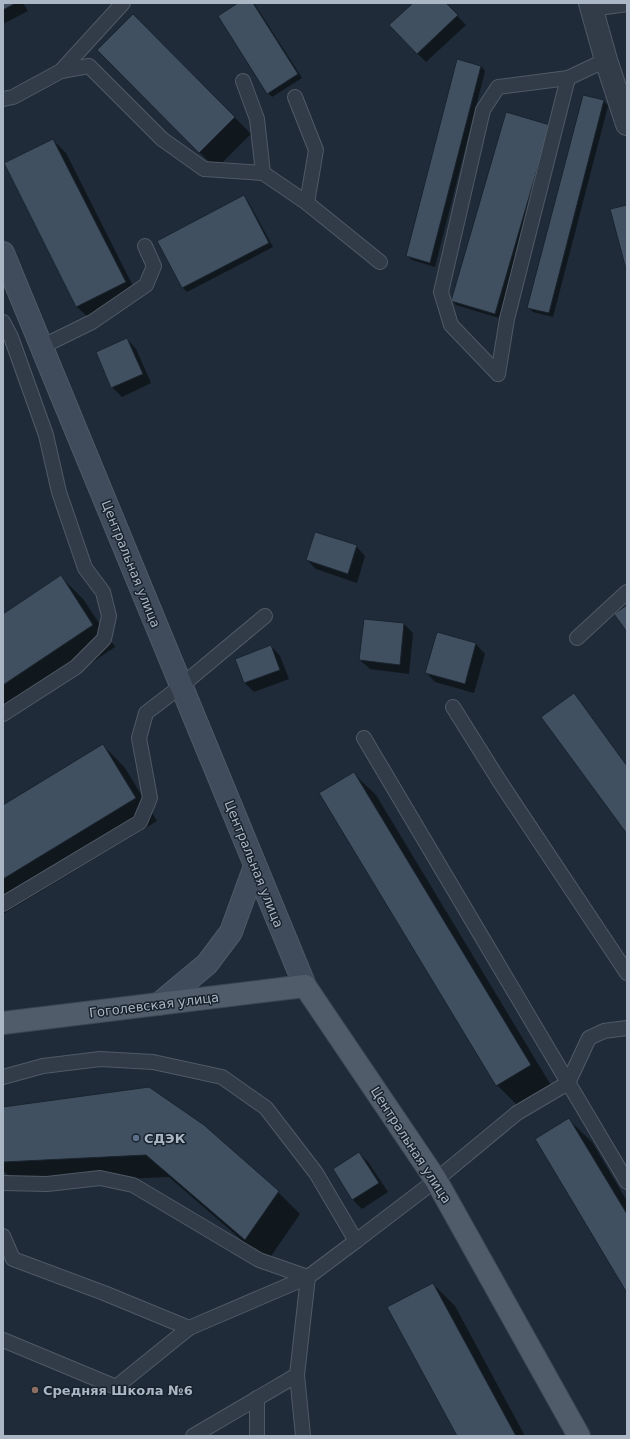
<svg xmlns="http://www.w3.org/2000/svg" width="630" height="1439" font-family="'DejaVu Sans',sans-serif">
  <rect width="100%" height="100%" fill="#1f2b38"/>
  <g fill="#0007">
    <polygon points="3,3 23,3 28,11 3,24"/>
    <polygon points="240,3 254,3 302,78 272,97 268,93"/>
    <polygon points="414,3 445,3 466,25 426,62 417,53"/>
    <polygon points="133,15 251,134 216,169 98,50"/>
    <polygon points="481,66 485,71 435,267 412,260 408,256"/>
    <polygon points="583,96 604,101 608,106 553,317 533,312 528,307"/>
    <polygon points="554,130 499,318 456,305 452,300"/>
    <polygon points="53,140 66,153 138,296 91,320 77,307 5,164"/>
    <polygon points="244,196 248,201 273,247 187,292 183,288 158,241"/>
    <polygon points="127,339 136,349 151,383 122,397 112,387 97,353"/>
    <polygon points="356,546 365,556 357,583 316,569 307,560"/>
    <polygon points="60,576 83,599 115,647 3,722 3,615"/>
    <polygon points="404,624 413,633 409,674 370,669 360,660"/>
    <polygon points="438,633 476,644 485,654 474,693 435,682 426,672"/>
    <polygon points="271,646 280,656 289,679 254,692 245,683"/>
    <polygon points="103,745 125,768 157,821 3,914 3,806"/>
    <polygon points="353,773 376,795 552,1087 519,1107 497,1085"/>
    <polygon points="3,1108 204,1126 278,1192 300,1214 267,1262 169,1177 17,1184 3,1170"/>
    <polygon points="569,1120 592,1142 627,1201 627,1291"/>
    <polygon points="359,1153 368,1162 388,1192 362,1209 353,1200 334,1170"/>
    <polygon points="433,1284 455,1306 525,1436 458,1436"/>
  </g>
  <g fill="#415060" stroke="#1a242f">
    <polygon points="3,3 16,3 3,10"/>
    <polygon points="238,3 253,3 298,74 267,94 218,16"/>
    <polygon points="413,3 446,3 458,15 417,54 389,25"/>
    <polygon points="133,14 235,117 199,153 97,50"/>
    <polygon points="457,59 481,66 430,263 406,256"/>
    <polygon points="583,95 604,100 549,313 527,308"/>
    <polygon points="506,112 550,125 495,314 451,301"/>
    <polygon points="53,139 126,282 76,307 4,163"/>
    <polygon points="244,195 269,243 182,288 157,241"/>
    <polygon points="627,205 627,273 610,209"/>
    <polygon points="127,338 143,374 111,388 96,352"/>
    <polygon points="315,532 357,545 348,574 306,560"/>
    <polygon points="61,575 93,625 3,685 3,614"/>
    <polygon points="627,605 627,632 614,614"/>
    <polygon points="364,619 404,623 400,665 359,660"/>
    <polygon points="437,632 476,643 465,684 425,673"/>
    <polygon points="271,645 280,670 244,683 235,659"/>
    <polygon points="574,693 627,766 627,834 541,717"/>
    <polygon points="103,744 136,798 3,879 3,805"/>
    <polygon points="354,772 531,1065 496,1086 319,793"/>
    <polygon points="149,1087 204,1125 279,1191 245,1240 146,1155 3,1162 3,1107"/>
    <polygon points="569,1118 627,1214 627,1293 535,1139"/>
    <polygon points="359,1152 379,1183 352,1200 333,1169"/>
    <polygon points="433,1283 516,1436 457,1436 387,1307"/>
  </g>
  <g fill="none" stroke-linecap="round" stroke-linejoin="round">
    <g stroke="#505a66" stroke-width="16">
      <g id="lane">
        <polyline points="592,9 627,4"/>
        <polyline points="61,71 123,3"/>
        <polyline points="243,81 257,119 263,173"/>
        <polyline points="295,97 316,150 307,203"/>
        <polyline points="3,99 13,97 61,71 89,66 162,139 204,169 263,173 307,203 380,262"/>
        <polyline points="3,322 11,337 46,435 59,492 85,568 103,592 109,616 104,639 76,667 3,714"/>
        <polyline points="41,347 92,322 146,285 154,266 145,246"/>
        <polyline points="498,374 451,325 441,292 483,110 498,87 568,78"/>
        <polyline points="498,374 507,319 568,78 606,60"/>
        <polyline points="577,638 627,592"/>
        <polyline points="453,707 500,782 627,973"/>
        <polyline points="364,738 627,1182"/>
        <polyline points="3,904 140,822 150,798 139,738 146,713 181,686 265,616"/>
        <polyline points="3,1077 43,1066 100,1059 153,1062 222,1077 266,1108 316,1173 356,1241 436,1180 517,1113 568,1083 589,1038 604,1031 627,1028"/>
        <polyline points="3,1183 47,1184 100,1178 133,1185 259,1260 308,1277"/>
        <polyline points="3,1236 13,1259 104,1293 189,1328 308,1277"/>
        <polyline points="3,1340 116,1387 189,1328"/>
        <polyline points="193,1436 297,1375"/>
        <polyline points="257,1436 257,1398"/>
        <polyline points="303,1436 297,1375 308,1277 356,1241"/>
      </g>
    </g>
    <g stroke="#505a66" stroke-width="24">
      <polyline id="street" points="590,3 606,60 627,124"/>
    </g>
    <g stroke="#505a66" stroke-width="24">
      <g id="secondary">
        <polyline points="3,253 305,986"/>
        <polyline points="159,1004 207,964 231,932 255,866"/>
      </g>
    </g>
    <g stroke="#3c4652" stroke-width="24">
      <polyline id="primary" points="3,1023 305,986 436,1180 579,1436"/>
    </g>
    <use href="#lane" stroke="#323c48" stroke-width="14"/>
    <use href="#street" stroke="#323c48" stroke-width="22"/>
    <use href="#secondary" stroke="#404c5c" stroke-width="22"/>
    <use href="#primary" stroke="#505c69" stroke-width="22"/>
  </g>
  <circle fill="#5c6f8a" stroke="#18222d" stroke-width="1.5" cx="136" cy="1138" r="4"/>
  <circle fill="#8d6e63" stroke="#18222d" stroke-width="1.5" cx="35" cy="1390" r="4"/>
  <g text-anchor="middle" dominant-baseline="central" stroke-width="3" stroke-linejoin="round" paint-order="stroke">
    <g font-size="13" fill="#acb7c5" stroke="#18222d">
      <text transform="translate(131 564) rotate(68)">Центральная улица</text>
      <text transform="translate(254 864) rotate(68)">Центральная улица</text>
      <text transform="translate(154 1005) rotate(-7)">Гоголевская улица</text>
      <text transform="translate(411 1145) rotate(57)">Центральная улица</text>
    </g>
    <g font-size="13" font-weight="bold" fill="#acb7c5" stroke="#18222d" text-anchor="start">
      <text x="144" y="1138">СДЭК</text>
      <text x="43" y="1390">Средняя Школа №6</text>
    </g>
  </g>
  <rect width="630" height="1439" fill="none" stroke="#acb7c5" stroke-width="8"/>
</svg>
